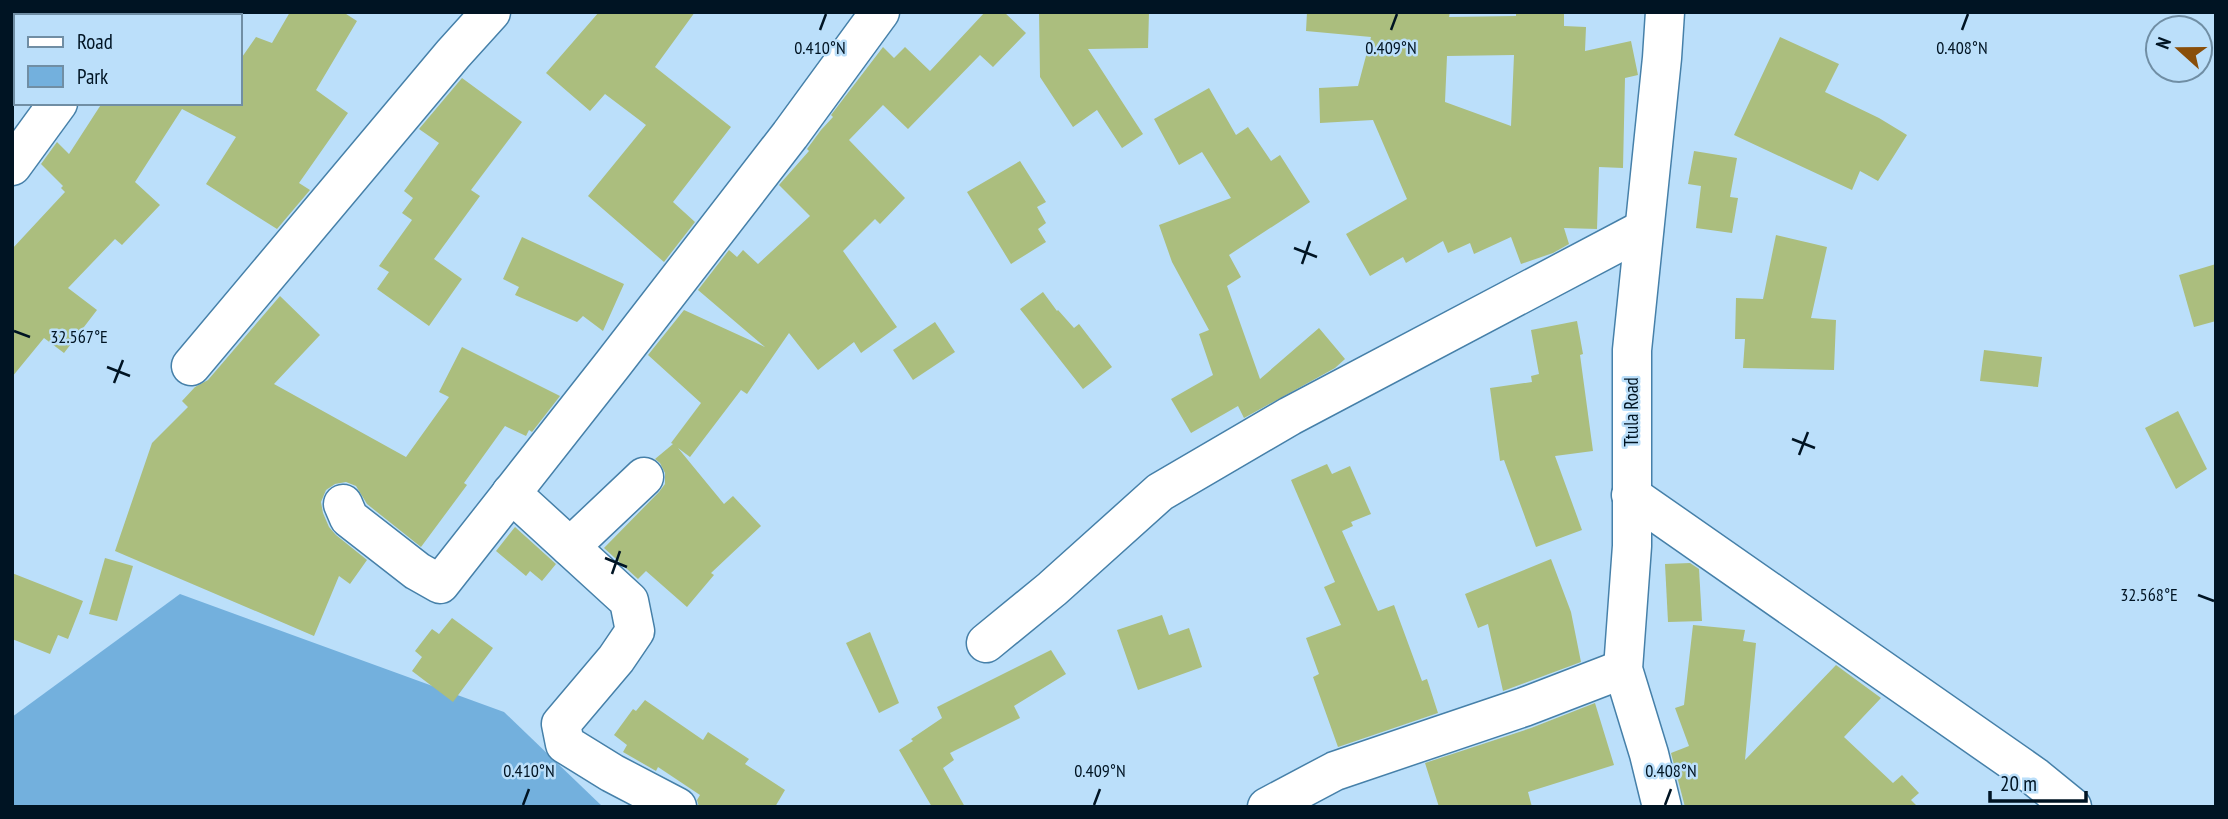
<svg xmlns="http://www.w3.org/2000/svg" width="2228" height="819" font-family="'PT Sans Narrow',sans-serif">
  <rect width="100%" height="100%" fill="#bbdffa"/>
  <polygon fill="#73b0dd" points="180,594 504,712 603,807 12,807 12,717"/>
  <g fill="#abbe7e" fill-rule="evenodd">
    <polygon points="290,12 343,12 357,21 316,90 348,113 299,183 310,190 277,229 206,184 236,137 182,109 135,182 160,205 122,245 115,239 68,288 97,310 64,353 44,338 12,377 12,249 65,192 61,188 63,186 41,164 57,142 69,154 102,103 240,103 240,60 256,37 272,43"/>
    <polygon points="599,12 695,12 655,67 731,127 673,202 695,222 664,262 588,196 646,125 605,94 590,111 546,73"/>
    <polygon points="985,12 1004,12 1026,33 993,67 980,55 908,129 883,105 849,140 905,198 880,224 875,219 843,251 897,327 861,353 854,342 818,370 789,333 747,394 741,390 690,457 678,448 724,504 733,496 761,526 711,573 714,575 687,607 646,571 638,579 604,548 659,492 665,484 665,473 660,463 655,459 673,444 671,443 701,403 648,355 684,310 765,347 698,290 729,250 737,257 743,250 758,264 810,216 779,185 809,151 807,149 821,130 833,117 831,115 883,47 894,58 905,47 930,71"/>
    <polygon points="1039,12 1149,12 1148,48 1088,49 1143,134 1122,148 1097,110 1073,127 1040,77"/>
    <path d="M1307 12H1450L1449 17 1516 16V12H1564V26L1586 27 1585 51 1631 41 1638 75 1625 78 1623 168 1599 167 1597 229 1564 228 1569 244 1553 253 1521 264 1511 237 1474 254 1470 243 1448 253 1443 241 1406 263 1403 257 1370 276 1346 234 1407 199 1373 120 1320 123 1319 88 1358 86 1371 37 1306 31ZM1514 55 1511 126 1445 102 1447 56Z"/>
    <polygon points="1780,37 1839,64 1825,92 1879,118 1907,135 1878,181 1860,171 1852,190 1734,135"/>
    <polygon points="462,78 522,122 471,190 480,196 434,259 462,279 429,326 377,289 389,272 379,266 412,220 402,213 413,198 404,191 439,143 419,129"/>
    <polygon points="1209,88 1236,135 1248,127 1271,161 1280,155 1310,202 1229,255 1241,277 1227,286 1260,379 1319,328 1345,359 1335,368 1244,418 1238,406 1191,433 1171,399 1213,375 1199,334 1209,330 1172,262 1159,225 1231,198 1202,152 1179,165 1154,119"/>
    <polygon points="1694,151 1737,158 1730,197 1738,198 1732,233 1696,228 1701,186 1688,184"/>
    <polygon points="1020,161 1046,202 1037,207 1046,223 1038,229 1046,242 1011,264 967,192"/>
    <polygon points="1776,235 1827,247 1811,318 1836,320 1834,370 1743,368 1745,339 1735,339 1736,298 1763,299"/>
    <polygon points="522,237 624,284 603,331 583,316 577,322 515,295 519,287 503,279"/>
    <polygon points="2216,264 2216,321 2194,327 2179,275"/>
    <polygon points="1043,292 1057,311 1058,310 1074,328 1079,324 1112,367 1083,389 1020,309"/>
    <polygon points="280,296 320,335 274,384 406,457 449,397 439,392 462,347 560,396 532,432 529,430 526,436 505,426 464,483 467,485 421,547 367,504 356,486 346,482 335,484 326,490 321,502 323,513 329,527 336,535 367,560 350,584 339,576 314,636 115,551 152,443 188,407 182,401 195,387 208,380"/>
    <polygon points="1577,321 1583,354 1580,355 1593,451 1555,456 1582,530 1536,547 1504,460 1500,461 1490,388 1532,382 1531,376 1539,374 1531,330"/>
    <polygon points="935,322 955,352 913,380 893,350"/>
    <polygon points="1984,350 2042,357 2038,387 1980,381"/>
    <polygon points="2178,411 2207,469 2176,489 2145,428"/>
    <polygon points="1327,464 1332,474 1350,466 1371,514 1351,522 1353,526 1342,531 1378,611 1394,605 1422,681 1427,679 1438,713 1338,747 1313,677 1319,674 1306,638 1341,625 1324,587 1335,582 1291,480"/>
    <polygon points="515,527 556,564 542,581 530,571 526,576 496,551"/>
    <polygon points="105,558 133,566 117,621 89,614"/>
    <polygon points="1551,559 1571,612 1581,662 1503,691 1488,624 1478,628 1465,594"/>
    <polygon points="1690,563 1699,569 1702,621 1668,622 1665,564"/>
    <polygon points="12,573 83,601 68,639 58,635 50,654 12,639"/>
    <polygon points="1162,615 1169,635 1189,628 1202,667 1138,690 1117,630"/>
    <polygon points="452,618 493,648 453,702 412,671 422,657 415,651 432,629 439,634"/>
    <polygon points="1693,625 1745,630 1743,641 1756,643 1745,760 1836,665 1881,698 1844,737 1893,783 1902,775 1919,793 1911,800 1918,807 1685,807 1671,753 1689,746 1675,708 1684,705"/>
    <polygon points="870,632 899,703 879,713 846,643"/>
    <polygon points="1051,650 1066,674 1014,706 1020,718 950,753 954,760 943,768 965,807 932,807 899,750 913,741 911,739 942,718 937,707"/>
    <polygon points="645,700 703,740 708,732 749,759 745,764 785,790 775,807 699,807 697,800 700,795 658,767 656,771 623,752 627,745 614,735 633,709 636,711"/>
    <polygon points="1595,703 1614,765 1528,792 1532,807 1439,807 1425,763 1531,728"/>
  </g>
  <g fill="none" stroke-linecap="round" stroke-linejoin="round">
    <g stroke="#4680a9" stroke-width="41">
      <g id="street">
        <polyline points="118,16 120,12"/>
        <polyline points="12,166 58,103"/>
        <polyline points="191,366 453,54 491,12"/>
        <polyline points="511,493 629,601 635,631 616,659 561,724 565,744 612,773 677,807"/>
        <polyline points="1631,495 2034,776 2072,807"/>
        <polyline points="343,504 349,518 417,571 440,584 613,364 790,135 880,12"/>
        <polyline points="570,547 644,477"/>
        <polyline points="986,643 1052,589 1160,492 1290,416 1644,229"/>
        <polyline points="1267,807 1335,771 1524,707 1623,669"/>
        <polyline points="1662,807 1649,754 1623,669 1632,546 1632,350 1662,58 1665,12"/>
      </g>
    </g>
    <use href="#street" stroke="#fff" stroke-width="38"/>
  </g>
  <path fill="none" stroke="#001423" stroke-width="2.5" d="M820 30 826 14M1391 30 1397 14M1962 30 1968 14M1294 248 1317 257M1302 264 1310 241M14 331 30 337M107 367 130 376M114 383 123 360M1792 439 1815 448M1799 455 1808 432M605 558 627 567M612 574 620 551M2198 595 2214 601M523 805 529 789M1094 805 1100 789M1665 805 1671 789"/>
  <g text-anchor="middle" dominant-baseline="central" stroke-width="5" stroke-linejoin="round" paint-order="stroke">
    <g font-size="19" fill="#001423" stroke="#bbdffa">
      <text transform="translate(1631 412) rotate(-90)">Ttula Road</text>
    </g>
  </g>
  <g font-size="18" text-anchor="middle" fill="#001423" stroke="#bbdffa" stroke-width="5" stroke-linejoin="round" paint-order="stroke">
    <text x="1962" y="54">0.408°N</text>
    <text x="820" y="54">0.410°N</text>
    <text x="1391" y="54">0.409°N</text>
    <text x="79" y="343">32.567°E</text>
    <text x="2149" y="601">32.568°E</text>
    <text x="529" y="777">0.410°N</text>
    <text x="1100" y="777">0.409°N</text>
    <text x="1671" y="777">0.408°N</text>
  </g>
  <rect width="2228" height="819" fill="none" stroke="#001423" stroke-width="28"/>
  <rect x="14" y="14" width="228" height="91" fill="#bbdffa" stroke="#708ea4" stroke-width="2"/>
  <rect x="28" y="37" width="35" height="10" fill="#ffffff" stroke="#708ea4" stroke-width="2"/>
  <text x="77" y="49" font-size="21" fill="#001423">Road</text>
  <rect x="28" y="66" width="35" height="21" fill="#73b0dd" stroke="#708ea4" stroke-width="2"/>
  <text x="77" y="84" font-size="21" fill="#001423">Park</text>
  <g transform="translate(2179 49) rotate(291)"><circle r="33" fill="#bbdffa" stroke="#708ea4" stroke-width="2"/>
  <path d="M0-5L12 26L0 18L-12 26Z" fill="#894e09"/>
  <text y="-10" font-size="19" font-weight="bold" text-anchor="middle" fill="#001423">N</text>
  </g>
  <path d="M1990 791v10h96v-10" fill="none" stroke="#001423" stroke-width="3.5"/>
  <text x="2000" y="791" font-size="21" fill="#001423" stroke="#bbdffa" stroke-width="5" paint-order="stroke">20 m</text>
</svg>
